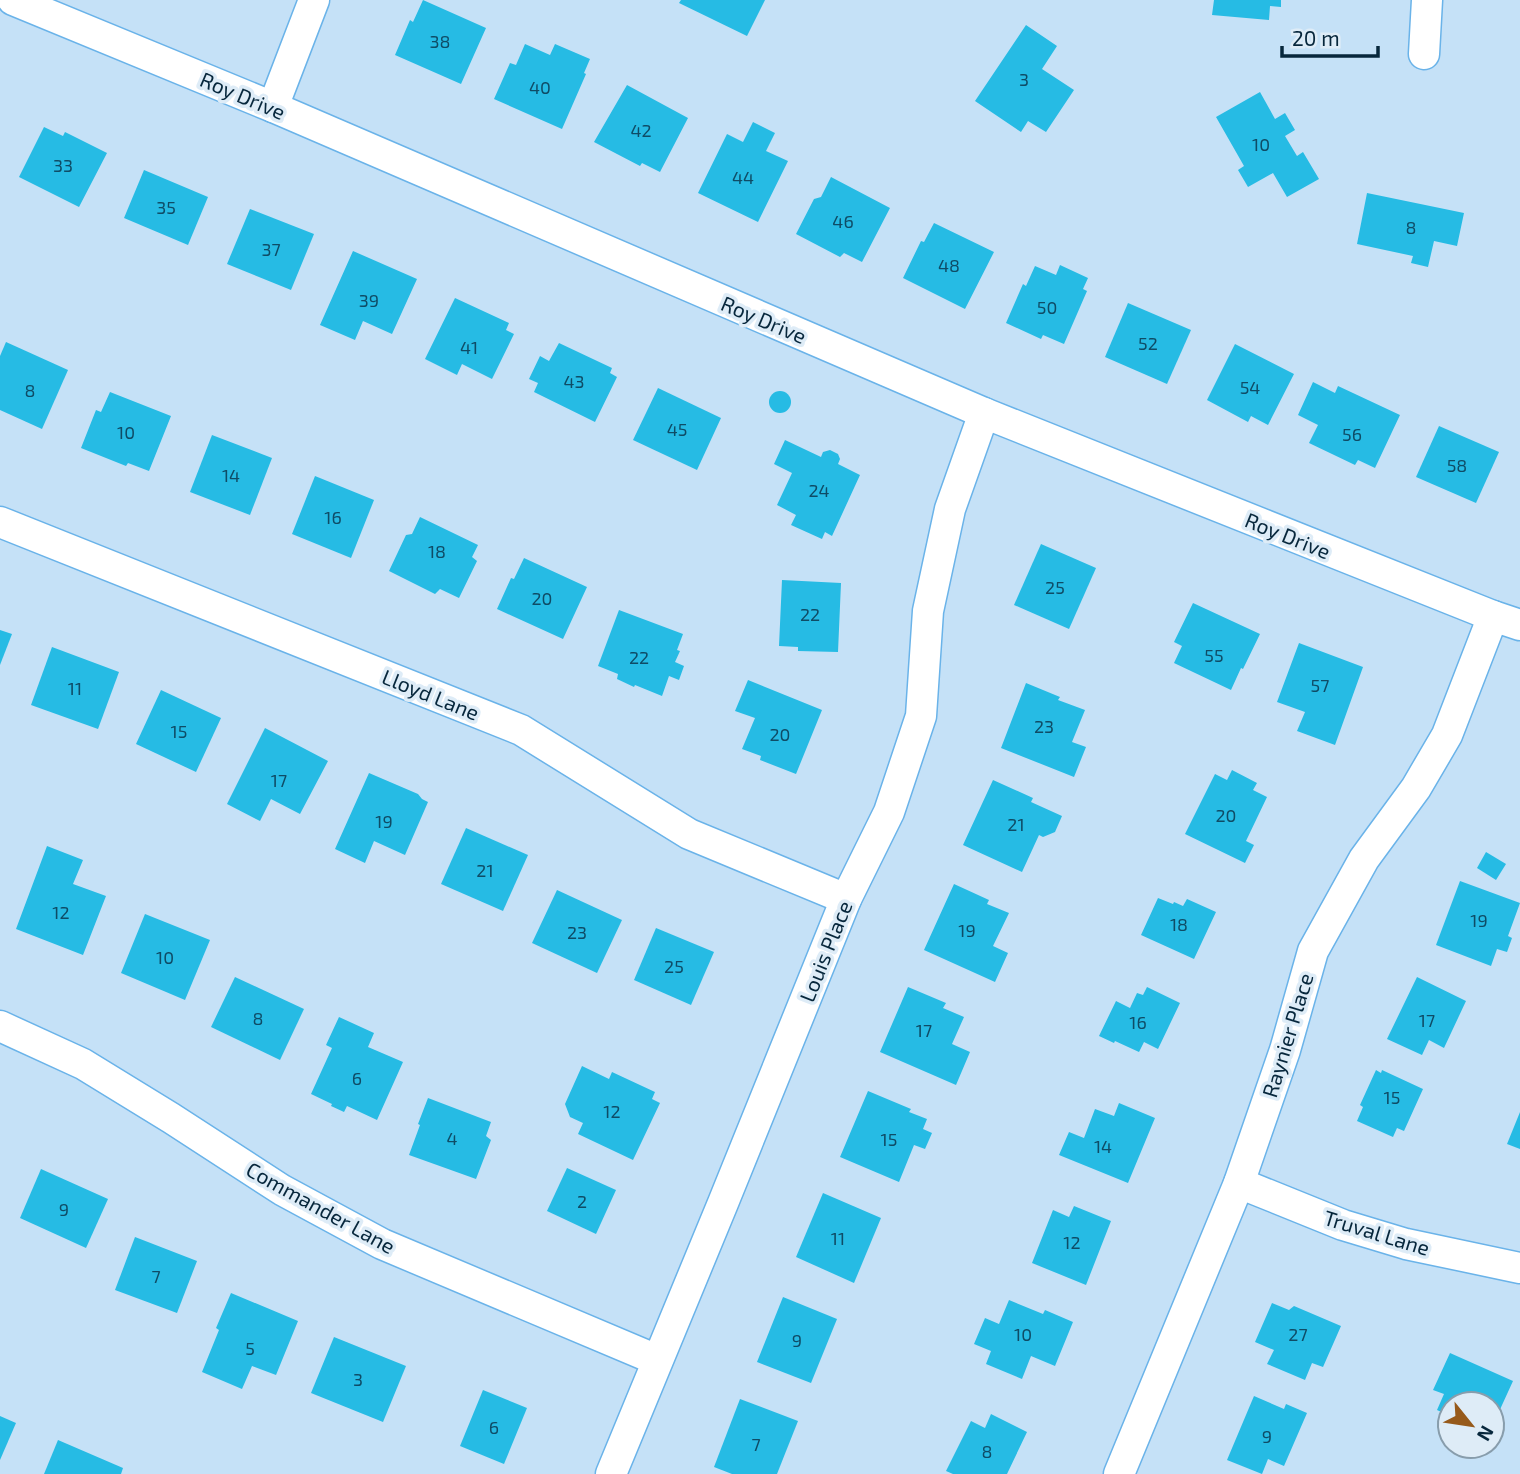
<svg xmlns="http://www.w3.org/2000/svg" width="1520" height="1474" font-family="'Exo 2',sans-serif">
  <rect width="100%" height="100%" fill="#c5e1f7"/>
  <g fill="#26bbe4">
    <polygon points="423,0 486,28 461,84 395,55 410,20 413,22"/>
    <polygon points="681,0 765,0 747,36 679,3"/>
    <polygon points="1214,0 1281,0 1281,7 1270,6 1269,20 1212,15"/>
    <polygon points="1026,25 1057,46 1042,69 1074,90 1046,132 1028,121 1021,132 975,101"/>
    <polygon points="525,44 550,55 555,44 590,59 584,73 586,74 562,129 494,99 510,63 516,65"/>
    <polygon points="627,85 688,118 660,172 642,163 640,166 594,142"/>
    <polygon points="1260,92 1275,119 1285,113 1295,130 1285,136 1297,156 1303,152 1319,179 1287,197 1273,173 1248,187 1238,170 1244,166 1216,117"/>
    <polygon points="753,122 775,133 766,151 788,161 758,222 698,193 727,134 743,142"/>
    <polygon points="44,127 63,136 65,132 107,153 79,207 19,177"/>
    <polygon points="144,170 208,197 188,245 124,218"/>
    <polygon points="831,177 890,208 862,262 844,253 840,257 796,234 814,199 821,197"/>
    <polygon points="1367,193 1464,213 1457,246 1434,241 1428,267 1411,263 1413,256 1357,244"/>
    <polygon points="250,209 314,234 291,290 227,264"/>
    <polygon points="934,223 994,252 965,309 903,278 921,241 924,242"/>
    <polygon points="353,251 417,279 392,334 363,321 355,340 320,325"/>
    <polygon points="1060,265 1088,278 1083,289 1087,291 1064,344 1043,335 1041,339 1006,323 1023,284 1026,286 1035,266 1056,275"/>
    <polygon points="455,298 509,323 506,330 514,334 492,379 462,364 457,375 425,359"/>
    <polygon points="1128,303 1191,330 1167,384 1105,357"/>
    <polygon points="6,342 68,370 42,429 0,410 0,356"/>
    <polygon points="559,343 612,368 610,373 617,377 595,422 534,392 538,383 529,379 540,356 549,361"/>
    <polygon points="1235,344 1294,374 1268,425 1251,416 1248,422 1207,400"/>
    <polygon points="1313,382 1335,393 1338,386 1400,415 1375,468 1358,460 1355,465 1309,443 1318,425 1298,415"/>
    <polygon points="658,388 721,418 697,470 633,440"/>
    <circle cx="780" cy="402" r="11"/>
    <polygon points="110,392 171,416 149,471 128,463 126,466 81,448 96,410 101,412"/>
    <polygon points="1439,426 1499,452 1476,503 1416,477"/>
    <polygon points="212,435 272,458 250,515 190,492"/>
    <polygon points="785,440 821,457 823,452 830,450 838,454 840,459 838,464 860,475 832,536 825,532 822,539 791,525 796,515 777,505 792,473 774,464"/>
    <polygon points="315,476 374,500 351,558 292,534"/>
    <polygon points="420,517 478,545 472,557 477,561 459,598 440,589 435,594 389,571 406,535 412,534"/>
    <polygon points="1041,544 1096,568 1069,629 1014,605"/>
    <polygon points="524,558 587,587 563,639 497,609 511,578 514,579"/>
    <polygon points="782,580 841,583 838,652 798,651 798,647 779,646"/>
    <polygon points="1193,603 1260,634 1243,669 1241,668 1231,690 1174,663 1182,646 1174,642"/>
    <polygon points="619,610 683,634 677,650 680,651 675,662 684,666 679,680 669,676 662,696 635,685 634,687 617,679 618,674 598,666"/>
    <polygon points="0,630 12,634 0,665"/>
    <polygon points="1299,643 1363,667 1335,745 1297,731 1305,712 1277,702"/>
    <polygon points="52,647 119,672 98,729 31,705"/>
    <polygon points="748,680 822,710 796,774 760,760 761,756 742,749 755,718 735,711"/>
    <polygon points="1026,683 1060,697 1058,700 1085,710 1072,742 1086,747 1074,777 1001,748"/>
    <polygon points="161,690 221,718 196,772 136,744"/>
    <polygon points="265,728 328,761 300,814 271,799 260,821 227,804"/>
    <polygon points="1232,770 1257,783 1253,790 1267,797 1246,841 1254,845 1245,863 1185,834 1215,774 1227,780"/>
    <polygon points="369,773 418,794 422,799 428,802 405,855 374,841 365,863 335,849"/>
    <polygon points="993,780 1033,798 1031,802 1062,816 1055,832 1043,837 1039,835 1022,872 963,845"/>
    <polygon points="466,828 528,855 503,911 441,884"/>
    <polygon points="47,846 83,860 73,884 106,896 83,955 16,929"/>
    <polygon points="1486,852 1506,864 1496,880 1477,868"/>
    <polygon points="1460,881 1520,903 1508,936 1512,938 1507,952 1497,949 1491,966 1436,945"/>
    <polygon points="954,884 989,900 987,904 1009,913 993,946 1008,953 995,982 924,950"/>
    <polygon points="557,890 622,920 597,973 532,943"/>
    <polygon points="1158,898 1173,904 1174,902 1183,906 1187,899 1216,912 1194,959 1141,935"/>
    <polygon points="145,914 210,940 185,1000 121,973"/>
    <polygon points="656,928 714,952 691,1005 634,980"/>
    <polygon points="235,977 304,1009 280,1060 211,1027"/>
    <polygon points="1417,977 1466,1001 1444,1048 1429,1040 1422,1055 1387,1039"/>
    <polygon points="908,987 946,1003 943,1008 964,1017 952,1044 970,1052 956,1085 880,1052"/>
    <polygon points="1147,987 1180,1003 1158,1049 1144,1042 1139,1052 1115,1041 1114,1043 1099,1036 1116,1001 1130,1008 1137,993 1143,995"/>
    <polygon points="339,1017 374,1033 368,1047 403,1062 377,1120 347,1106 344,1112 331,1106 332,1104 311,1094 332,1048 326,1045"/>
    <polygon points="582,1066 609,1079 612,1072 655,1092 652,1099 660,1103 633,1160 578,1134 583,1123 570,1117 565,1104"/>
    <polygon points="1376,1070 1381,1073 1382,1070 1423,1089 1404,1131 1397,1128 1393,1137 1357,1121 1363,1107 1360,1105"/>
    <polygon points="868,1091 911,1109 909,1112 927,1119 923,1129 932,1133 925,1149 914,1145 899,1182 840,1157"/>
    <polygon points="428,1098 491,1122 486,1136 491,1140 476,1179 409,1155 420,1125 418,1124"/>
    <polygon points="1119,1103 1155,1118 1128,1183 1059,1155 1069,1132 1084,1138 1095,1109 1114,1116"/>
    <polygon points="1520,1112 1520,1149 1507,1144"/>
    <polygon points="567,1168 616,1190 596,1234 547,1211"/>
    <polygon points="41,1169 108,1199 86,1248 20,1218"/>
    <polygon points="823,1193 881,1218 854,1283 796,1257"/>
    <polygon points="1074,1206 1111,1221 1086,1285 1032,1263 1053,1210 1069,1217"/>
    <polygon points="135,1237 197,1261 177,1313 115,1290"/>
    <polygon points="231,1293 298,1321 276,1375 252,1366 242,1389 202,1372 219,1330 216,1328"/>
    <polygon points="783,1297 837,1319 811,1383 757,1362"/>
    <polygon points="1009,1300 1043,1314 1045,1310 1073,1322 1055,1366 1031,1356 1022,1379 986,1364 991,1351 974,1344 985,1318 999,1324"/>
    <polygon points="1272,1303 1289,1310 1294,1306 1341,1326 1323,1367 1312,1363 1305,1380 1267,1364 1274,1350 1255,1342"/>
    <polygon points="334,1337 406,1366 383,1422 311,1393"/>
    <polygon points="1450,1353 1513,1381 1492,1427 1492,1404 1450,1404 1450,1416 1437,1410 1444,1394 1433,1390"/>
    <polygon points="483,1390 527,1408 504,1464 460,1446"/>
    <polygon points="1254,1396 1284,1409 1286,1404 1307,1413 1284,1466 1268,1459 1262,1474 1227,1460"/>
    <polygon points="740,1399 798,1421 777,1474 732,1474 714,1467"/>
    <polygon points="991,1414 1027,1432 1007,1474 953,1474 946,1471 971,1421 985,1428"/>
    <polygon points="0,1416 16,1423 0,1460"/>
    <polygon points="58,1440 123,1468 121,1474 44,1474"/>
  </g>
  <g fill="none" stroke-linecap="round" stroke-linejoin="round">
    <g stroke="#6ab3e9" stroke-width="33">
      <g id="street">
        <polyline points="13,0 273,107 984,413 1493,616 1520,625"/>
        <polyline points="1424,54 1427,0"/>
        <polyline points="273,107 314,0"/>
        <polyline points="0,522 521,730 689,834 846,899"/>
        <polyline points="0,1026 83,1064 171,1118 282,1190 382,1244 657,1360"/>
        <polyline points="1239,1183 1343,1225 1406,1244 1520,1268"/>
        <polyline points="611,1474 723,1203 846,899 889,812 921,716 928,611 950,509 984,413"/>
        <polyline points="1119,1474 1239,1183 1285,1050 1313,951 1364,859 1416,788 1447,735 1493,616"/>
      </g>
    </g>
    <use href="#street" stroke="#fff" stroke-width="30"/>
  </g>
  <g text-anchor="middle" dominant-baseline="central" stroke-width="7" stroke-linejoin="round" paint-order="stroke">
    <g font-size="18" fill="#0f4c66">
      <text x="440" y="41">38</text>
      <text x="1024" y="79">3</text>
      <text x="540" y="87">40</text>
      <text x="641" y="130">42</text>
      <text x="1261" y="144">10</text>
      <text x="63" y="165">33</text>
      <text x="743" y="177">44</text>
      <text x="166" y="207">35</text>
      <text x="843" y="221">46</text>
      <text x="1411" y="227">8</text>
      <text x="271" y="249">37</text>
      <text x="949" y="265">48</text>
      <text x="369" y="300">39</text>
      <text x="1047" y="307">50</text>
      <text x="1148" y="343">52</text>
      <text x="469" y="347">41</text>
      <text x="574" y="381">43</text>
      <text x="1250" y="387">54</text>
      <text x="30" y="390">8</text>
      <text x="677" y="429">45</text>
      <text x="126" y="432">10</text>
      <text x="1352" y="434">56</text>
      <text x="1457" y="465">58</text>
      <text x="231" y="475">14</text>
      <text x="819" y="490">24</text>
      <text x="333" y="517">16</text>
      <text x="437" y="551">18</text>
      <text x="1055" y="587">25</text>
      <text x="542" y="598">20</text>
      <text x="810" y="614">22</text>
      <text x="1214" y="655">55</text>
      <text x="639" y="657">22</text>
      <text x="1320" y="685">57</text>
      <text x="75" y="688">11</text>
      <text x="1044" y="726">23</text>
      <text x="179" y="731">15</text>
      <text x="780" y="734">20</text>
      <text x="279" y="780">17</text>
      <text x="1226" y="815">20</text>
      <text x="384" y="821">19</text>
      <text x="1016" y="824">21</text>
      <text x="485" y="870">21</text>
      <text x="61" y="912">12</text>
      <text x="1479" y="920">19</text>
      <text x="1179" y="924">18</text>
      <text x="967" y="930">19</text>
      <text x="577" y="932">23</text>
      <text x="165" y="957">10</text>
      <text x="674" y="966">25</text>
      <text x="258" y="1018">8</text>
      <text x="1427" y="1020">17</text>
      <text x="1138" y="1022">16</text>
      <text x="924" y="1030">17</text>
      <text x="357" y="1078">6</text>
      <text x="1392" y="1097">15</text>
      <text x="612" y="1111">12</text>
      <text x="452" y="1138">4</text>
      <text x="889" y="1139">15</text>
      <text x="1103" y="1146">14</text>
      <text x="582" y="1201">2</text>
      <text x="64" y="1209">9</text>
      <text x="838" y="1238">11</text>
      <text x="1072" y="1242">12</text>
      <text x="156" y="1276">7</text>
      <text x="1023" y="1334">10</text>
      <text x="1298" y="1334">27</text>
      <text x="797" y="1340">9</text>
      <text x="250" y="1348">5</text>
      <text x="358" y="1379">3</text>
      <text x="494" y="1427">6</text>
      <text x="1267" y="1436">9</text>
      <text x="756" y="1444">7</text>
      <text x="987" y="1451">8</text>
    </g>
    <g font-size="21" fill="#07273c" stroke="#deecf7">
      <text transform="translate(243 95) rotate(23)">Roy Drive</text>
      <text transform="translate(764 319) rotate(23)">Roy Drive</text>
      <text transform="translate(1288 535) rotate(22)">Roy Drive</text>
      <text transform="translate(431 694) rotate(22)">Lloyd Lane</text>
      <text transform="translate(825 951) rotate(-68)">Louis Place</text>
      <text transform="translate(1287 1035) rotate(-73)">Raynier Place</text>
      <text transform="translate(321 1207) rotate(29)">Commander Lane</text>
      <text transform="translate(1377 1232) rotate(17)">Truval Lane</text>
    </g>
  </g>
  <g transform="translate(1471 1425) rotate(120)"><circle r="33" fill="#deecf7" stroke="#889dac" stroke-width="2"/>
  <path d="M0-5L12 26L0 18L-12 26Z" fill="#965a1b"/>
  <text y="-10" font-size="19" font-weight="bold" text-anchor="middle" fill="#07273c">N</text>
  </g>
  <path d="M1282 46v10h96v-10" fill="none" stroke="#07273c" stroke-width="3.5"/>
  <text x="1292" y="46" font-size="21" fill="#07273c" stroke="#deecf7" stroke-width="5" paint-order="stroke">20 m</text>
</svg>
